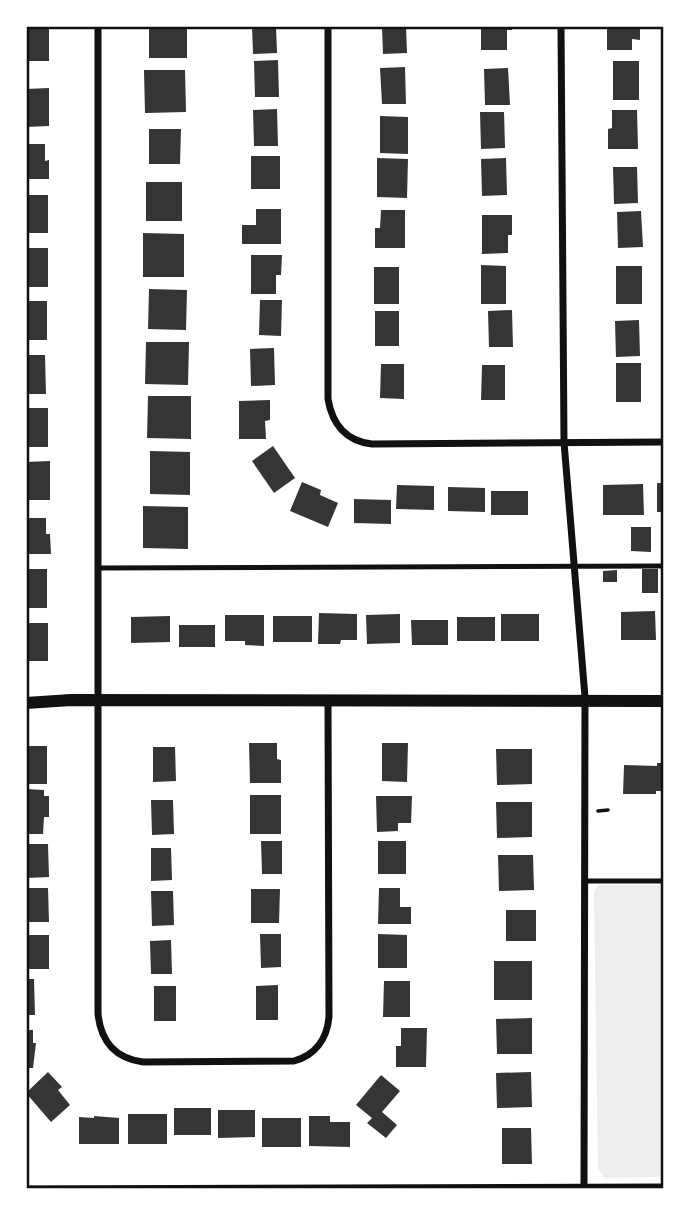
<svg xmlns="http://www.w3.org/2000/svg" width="690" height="1215" font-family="'Fira Sans Condensed',sans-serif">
  <rect width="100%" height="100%" fill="#fff"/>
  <polygon fill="#eee" points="599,885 664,885 664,1177 605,1178 598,1169 594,891"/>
  <g fill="#353535">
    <rect x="26" y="26" width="23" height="35"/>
    <rect x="149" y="26" width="38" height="32"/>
    <polygon points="252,26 276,26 277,53 253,54"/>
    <polygon points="382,26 406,26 407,53 383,54"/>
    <polygon points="481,26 513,26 512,30 507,30 507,50 481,50"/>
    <polygon points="607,26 640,26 640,40 632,39 632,50 607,50"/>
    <polygon points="278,60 279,97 255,97 254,61"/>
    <rect x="613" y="61" width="26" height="39"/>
    <polygon points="405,67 406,104 382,104 380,68"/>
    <polygon points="508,68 510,105 485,105 484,69"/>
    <polygon points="144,70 185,70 186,112 145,113"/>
    <polygon points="49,88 49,126 26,127 26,89"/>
    <polygon points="277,109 278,146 254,146 253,110"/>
    <polygon points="612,110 637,110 638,149 608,149 608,129 612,128"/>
    <polygon points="480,112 504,112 505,148 481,149"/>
    <polygon points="380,116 408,117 408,154 380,153"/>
    <polygon points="149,129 181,129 180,164 149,164"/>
    <polygon points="26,144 45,144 45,161 49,160 49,179 26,179"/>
    <rect x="251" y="156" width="29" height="33"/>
    <polygon points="377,158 408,159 407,198 377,197"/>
    <polygon points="506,158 507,195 482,196 481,159"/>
    <polygon points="613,167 637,167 638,203 614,204"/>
    <rect x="146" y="182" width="36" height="39"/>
    <rect x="26" y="195" width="22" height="38"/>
    <polygon points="256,209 281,209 281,244 242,244 242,225 256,225"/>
    <polygon points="381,210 405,210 405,248 375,248 375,228 380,228"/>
    <polygon points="641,211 643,247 618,248 617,212"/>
    <polygon points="482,215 512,215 512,235 508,235 508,253 482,254"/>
    <polygon points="143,233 184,234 184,277 143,277"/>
    <rect x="26" y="248" width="22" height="39"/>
    <polygon points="251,255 282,255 281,275 276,275 276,294 251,294"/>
    <polygon points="481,265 506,266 506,304 481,304"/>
    <rect x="616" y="266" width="26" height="38"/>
    <rect x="374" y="267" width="25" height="37"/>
    <polygon points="149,289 187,290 186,330 148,329"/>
    <polygon points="260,300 282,300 281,336 259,335"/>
    <rect x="26" y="301" width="21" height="39"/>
    <polygon points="512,310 513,347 489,347 488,311"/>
    <rect x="375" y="311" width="24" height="35"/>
    <polygon points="639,320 640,356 616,357 615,321"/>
    <polygon points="146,342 189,342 188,385 145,384"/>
    <polygon points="274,348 275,385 251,386 250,349"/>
    <polygon points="26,355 45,355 46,394 26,394"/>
    <rect x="616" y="363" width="25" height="39"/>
    <polygon points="381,364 404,364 404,399 380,398"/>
    <polygon points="482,365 505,365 505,400 481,400"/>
    <polygon points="148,396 191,396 191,439 147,438"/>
    <polygon points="270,400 270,420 265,421 266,439 239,439 239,401"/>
    <rect x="26" y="408" width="22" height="39"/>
    <polygon points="273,446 295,478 274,493 252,461"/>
    <polygon points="150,451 190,452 190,495 150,494"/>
    <polygon points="50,461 50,500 26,500 26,462"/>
    <polygon points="302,482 321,490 320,495 338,503 328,527 290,511"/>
    <rect x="657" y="483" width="7" height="29"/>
    <polygon points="643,484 644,515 603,515 603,485"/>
    <polygon points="397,485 434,486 434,510 396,509"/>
    <polygon points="448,487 485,488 485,512 448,511"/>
    <rect x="491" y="491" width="37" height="24"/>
    <polygon points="354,499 391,500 391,524 354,523"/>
    <polygon points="143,506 188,507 188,549 143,548"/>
    <polygon points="26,518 46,518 46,534 50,534 51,554 26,554"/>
    <polygon points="631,527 651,527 651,552 631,551"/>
    <rect x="26" y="569" width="21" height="39"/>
    <rect x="642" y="569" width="16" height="24"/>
    <polygon points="617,570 617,582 603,582 603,571"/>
    <polygon points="655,611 656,640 621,640 621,612"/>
    <polygon points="319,613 357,614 357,640 341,640 340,644 318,644"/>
    <polygon points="400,614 400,643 367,644 366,615"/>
    <rect x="501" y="614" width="38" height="27"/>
    <polygon points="225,615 264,615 264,646 245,645 245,641 225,641"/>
    <polygon points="170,616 170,642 131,643 131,617"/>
    <rect x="273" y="616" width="39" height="26"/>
    <rect x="457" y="617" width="38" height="24"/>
    <polygon points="411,620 448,620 448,645 412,645"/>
    <rect x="26" y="623" width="22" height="38"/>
    <rect x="179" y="625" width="36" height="22"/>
    <polygon points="249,743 277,743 277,759 281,760 281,783 250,783"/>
    <polygon points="382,743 408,743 407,782 382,781"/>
    <rect x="26" y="746" width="21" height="38"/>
    <polygon points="153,747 175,747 176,781 153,782"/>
    <polygon points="496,749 532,749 532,784 497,785"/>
    <polygon points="657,763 664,763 664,791 656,791 656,794 623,794 624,765 657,766"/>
    <polygon points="26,789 44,790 44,796 49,796 49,817 44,817 43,834 26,834"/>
    <rect x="250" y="795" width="31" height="39"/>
    <polygon points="376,796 412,796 411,823 398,823 398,831 377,832"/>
    <polygon points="151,800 173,800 174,834 152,835"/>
    <polygon points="496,802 532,802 532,837 497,838"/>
    <polygon points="261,841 282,841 282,874 262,874"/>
    <rect x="378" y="841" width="28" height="33"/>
    <polygon points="26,844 48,844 49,877 26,878"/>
    <polygon points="151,848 171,848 172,880 151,881"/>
    <polygon points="498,855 533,855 534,890 499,891"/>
    <polygon points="27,888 48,888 49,922 26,922"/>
    <polygon points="379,888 400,888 400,907 411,907 411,924 378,924"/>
    <polygon points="251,889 280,889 279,923 251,923"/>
    <polygon points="151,891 173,891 174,925 152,926"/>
    <rect x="506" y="910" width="30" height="31"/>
    <polygon points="260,934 281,934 281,967 261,968"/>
    <polygon points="378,934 407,935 407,968 378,968"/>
    <rect x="26" y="935" width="23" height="34"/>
    <polygon points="171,940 172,974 151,974 150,941"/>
    <rect x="494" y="961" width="38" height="39"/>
    <polygon points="26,979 34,979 35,1015 26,1015"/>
    <polygon points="384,981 410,981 410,1017 383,1017"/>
    <polygon points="278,985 278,1020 256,1020 256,986"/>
    <rect x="154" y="986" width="22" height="35"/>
    <polygon points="532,1018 532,1054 497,1054 496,1019"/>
    <polygon points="401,1028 427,1028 426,1067 396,1067 396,1046 401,1046"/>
    <polygon points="26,1030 33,1030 33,1043 36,1043 33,1068 26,1068"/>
    <polygon points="48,1072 62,1087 58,1090 70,1105 51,1122 26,1093"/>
    <polygon points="531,1072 532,1107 497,1108 496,1073"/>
    <polygon points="381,1075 400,1091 382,1112 397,1125 386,1138 367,1123 372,1118 356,1105"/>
    <rect x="174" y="1108" width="37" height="27"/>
    <polygon points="218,1110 255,1110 255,1137 218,1138"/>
    <rect x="128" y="1114" width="39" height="30"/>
    <polygon points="94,1116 119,1118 119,1144 79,1144 79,1117 94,1118"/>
    <polygon points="309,1116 330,1116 330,1122 350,1122 350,1147 309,1146"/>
    <rect x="262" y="1118" width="39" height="29"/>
    <polygon points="502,1128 531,1128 532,1164 502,1164"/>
  </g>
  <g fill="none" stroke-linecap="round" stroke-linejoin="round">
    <polyline stroke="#111" stroke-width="3.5" points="598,811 608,810"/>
    <g stroke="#111" stroke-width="5">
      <polyline points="98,568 664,566"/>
      <polyline points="585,881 664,881"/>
      <polyline points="26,1188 664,1186"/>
    </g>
    <g stroke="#111" stroke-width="7">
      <path d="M98 26V1014C101 1042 115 1058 143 1062L294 1061C315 1055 327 1039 329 1017L328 701"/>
      <path d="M328 26V399C332 424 346 441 372 444L664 442"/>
      <polyline points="561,26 564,442 585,697 584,1189"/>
    </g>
    <polyline stroke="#111" stroke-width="12" points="26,703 71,700 664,701"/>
  </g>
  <rect width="690" height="1215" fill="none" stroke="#ffffff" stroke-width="56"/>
  <rect x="28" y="28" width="634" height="1159" fill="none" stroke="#111" stroke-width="2.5"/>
</svg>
